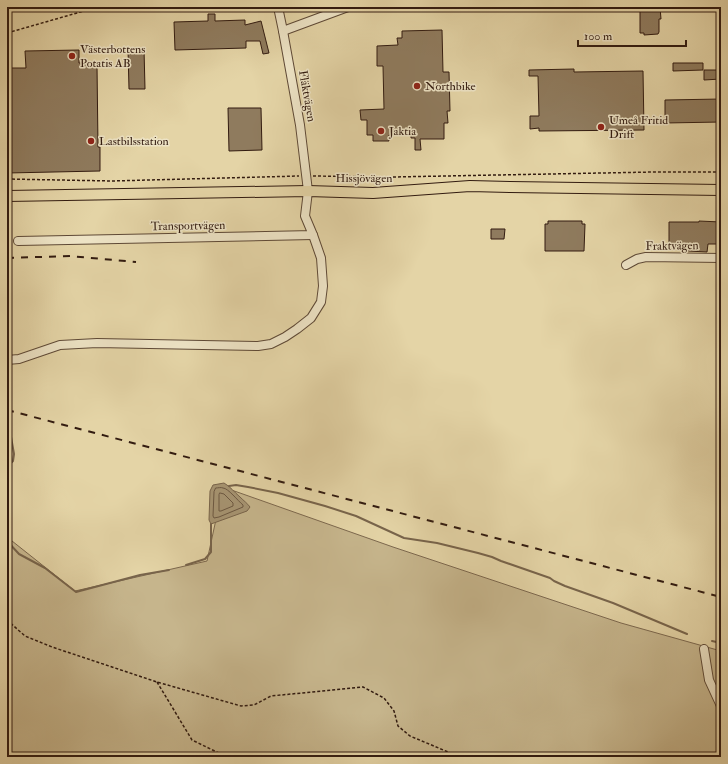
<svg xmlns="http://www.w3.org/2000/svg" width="728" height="764" font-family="'IM FELL Double Pica',serif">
  <rect width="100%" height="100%" fill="#e4d4a6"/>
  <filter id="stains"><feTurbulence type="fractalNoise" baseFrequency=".005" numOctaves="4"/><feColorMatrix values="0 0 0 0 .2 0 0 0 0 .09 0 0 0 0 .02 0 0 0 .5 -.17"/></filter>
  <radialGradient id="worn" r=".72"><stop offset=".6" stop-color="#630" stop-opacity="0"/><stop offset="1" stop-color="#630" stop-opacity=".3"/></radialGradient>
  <polygon fill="#c6b58c" stroke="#7c684e" points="223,487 393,547 621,623 721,651 721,757 7,757 7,537 75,591 207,561"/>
  <path fill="#a79573" stroke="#78644b" d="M224 483C231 487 234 492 240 497 244 501 247 503 250 507L247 511 211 524 209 520 210 491 213 485Z"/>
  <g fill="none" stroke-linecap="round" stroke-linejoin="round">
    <g stroke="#6c5842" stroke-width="1">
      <path d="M216 488C218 488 221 487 223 488 228 488 238 501 243 505V507L219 517 214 518 213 516 214 492Z"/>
      <polygon points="220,493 224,494 233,503 233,506 221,511 219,511 219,495"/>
    </g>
    <g stroke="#78644b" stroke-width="2">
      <polyline points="7,467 13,461 14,454 8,420"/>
      <polyline points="229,486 236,485 248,487 278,493 325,506 356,516 404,538 437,543 478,553 492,557 501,561 550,578 554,581 565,586 613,603 687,634"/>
      <polyline points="7,541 19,554 45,568 76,592 140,575 169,570"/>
      <polyline points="186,565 205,559 211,552 211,524"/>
      <polyline points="712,641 721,643"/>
    </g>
  </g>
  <g fill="#8f7b5e" stroke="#321b10">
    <polygon points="640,7 660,7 661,19 659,19 659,32 658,34 644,35 644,33 640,33"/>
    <polygon points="208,14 215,14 215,21 245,20 245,25 261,21 269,53 263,54 260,41 246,41 246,48 175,50 174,22 208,21"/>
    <polygon points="442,30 443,72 449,72 450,111 447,111 448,123 444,123 444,139 420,139 421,150 415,150 415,138 411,138 411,135 389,135 389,141 373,141 373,135 367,135 367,120 361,120 360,110 384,109 383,66 377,66 377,46 398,45 397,38 402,38 402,31"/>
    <polygon points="128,49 144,49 145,89 129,89"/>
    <polygon points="79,50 79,63 85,63 85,66 97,66 98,147 100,147 100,171 7,173 7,68 26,68 25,51"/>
    <polygon points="673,63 703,63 703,70 673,71"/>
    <polygon points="574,69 574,72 643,71 644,130 539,131 539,128 530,129 530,116 539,116 538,76 529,76 529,70"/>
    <polygon points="704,70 721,70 721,79 704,80"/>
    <polygon points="721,99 721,122 665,123 665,100"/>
    <polygon points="228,108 261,108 262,150 229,151"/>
    <polygon points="548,221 582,221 582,224 585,224 584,251 545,251 545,224 548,224"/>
    <polygon points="699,221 721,222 721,244 708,244 707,252 688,251 688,245 669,244 669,222 699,222"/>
    <polygon points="491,229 505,229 504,239 491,239"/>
  </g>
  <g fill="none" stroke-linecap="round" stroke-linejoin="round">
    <g stroke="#5e4936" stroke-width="10">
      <g id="minor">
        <polyline points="283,31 348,7"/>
        <polyline points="18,241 313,235 305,216 308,191 300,125 283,31 278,7"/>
        <polyline points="626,265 637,259 646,257 721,258"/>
        <polyline points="7,360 19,359 60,345 97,343 258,346 271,344 285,337 297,329 311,318 321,302 323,286 321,258 313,235"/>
        <polyline points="704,649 709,680 721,706"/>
      </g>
    </g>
    <g stroke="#321b10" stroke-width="12">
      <polyline id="major" points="7,196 308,191 373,193 470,186 510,187 721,190"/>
    </g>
    <g stroke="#321b10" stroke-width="1.5" stroke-dasharray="3 2" stroke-linecap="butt">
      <polyline points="7,33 98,7"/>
      <polyline points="313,176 393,177 654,172 721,172"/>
      <polyline points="7,179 112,181 299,176"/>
      <polyline points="7,620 25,636 52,647 157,682 241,706 254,705 271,696 363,687 384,698 394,711 398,726 410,736 460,757"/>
      <polyline points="157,682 192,740 227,757"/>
    </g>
    <use href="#minor" stroke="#ede3c5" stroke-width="8"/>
    <use href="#major" stroke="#e4d4a6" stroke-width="10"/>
    <g stroke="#321b10" stroke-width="2" stroke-dasharray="7 7" stroke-linecap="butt">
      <polyline points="7,258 70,256 136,262"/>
      <polyline points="7,410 721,597"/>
    </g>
  </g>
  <g fill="#8f2418" stroke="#ede3c5" stroke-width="1.5">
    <circle cx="72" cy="56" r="4"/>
    <circle cx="417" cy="86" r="4"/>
    <circle cx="601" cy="127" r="4"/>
    <circle cx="381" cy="131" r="4"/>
    <circle cx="91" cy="141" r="4"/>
  </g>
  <g text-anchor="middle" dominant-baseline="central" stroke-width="3" stroke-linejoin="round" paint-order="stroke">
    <g font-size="12" fill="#321b10" stroke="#ede3c5" text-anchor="start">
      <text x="80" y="49">Västerbottens<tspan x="80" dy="14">Potatis AB</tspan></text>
      <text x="425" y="86">Northbike</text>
      <text x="609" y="120">Umeå Fritid<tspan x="609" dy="14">Drift</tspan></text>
      <text x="389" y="131">Jaktia</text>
      <text x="99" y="141">Lastbilsstation</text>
    </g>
    <g font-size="12" fill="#321b10" stroke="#ede3c5">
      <text transform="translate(307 96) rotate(80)">Fläktvägen</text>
      <text x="364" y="178">Hissjövägen</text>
      <text transform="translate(188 226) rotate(-1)">Transportvägen</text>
      <text transform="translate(672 246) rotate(-1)">Fraktvägen</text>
    </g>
  </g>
  <rect width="728" height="764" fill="none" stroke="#e4d4a6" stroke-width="24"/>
  <rect x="8" y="8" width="712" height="748" fill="none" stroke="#321b10" stroke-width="2"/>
  <rect x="12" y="12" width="704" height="740" fill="none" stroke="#321b10"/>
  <path d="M578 40v6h108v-6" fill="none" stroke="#321b10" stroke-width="2"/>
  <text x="584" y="40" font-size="12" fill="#321b10" stroke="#ede3c5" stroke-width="3" paint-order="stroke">100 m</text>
  <rect width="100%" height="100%" filter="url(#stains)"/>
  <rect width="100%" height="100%" fill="url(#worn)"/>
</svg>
